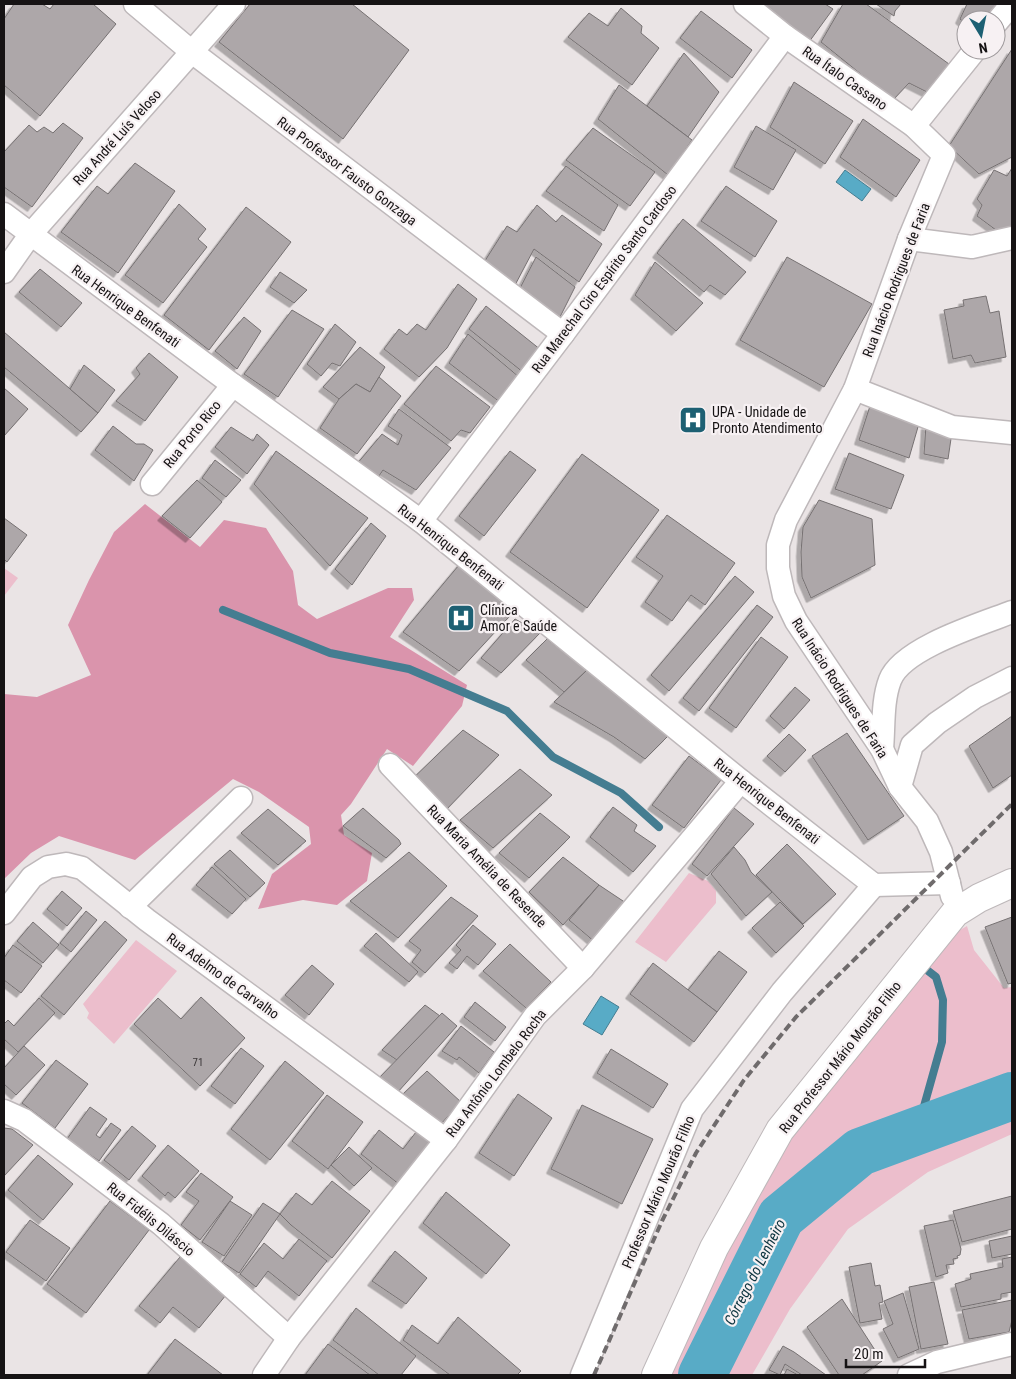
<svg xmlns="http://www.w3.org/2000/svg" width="1016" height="1379" font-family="'Roboto Condensed',sans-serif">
  <defs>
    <filter id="shadow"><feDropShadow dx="-4.5" dy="4.5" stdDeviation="0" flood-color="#0004"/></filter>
  </defs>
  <rect width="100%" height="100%" fill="#eae4e5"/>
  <g fill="#ecbecc">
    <polygon points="4,568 18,578 4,596"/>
    <polygon points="689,873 708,881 716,891 716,903 666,962 635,942"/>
    <polygon points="967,926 974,950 1004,988 1012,987 1012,1134 928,1172 848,1229 790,1309 752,1375 663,1375 785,1137 948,937"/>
    <polygon points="136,940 177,971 114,1044 87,1018 89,1013 83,1004"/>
  </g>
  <polygon fill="#da94ac" points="145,504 200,547 224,520 266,528 293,571 298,605 317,619 388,588 412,588 414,600 390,637 467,685 462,706 413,766 387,749 351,804 341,815 344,835 372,853 367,881 337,905 303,900 258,909 272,874 311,844 309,827 259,792 233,779 135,860 59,836 31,853 4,879 4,694 37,697 91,675 68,625 89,580 114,532"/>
  <g fill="#58abc6" stroke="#447d91">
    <polygon points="845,170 871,189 862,201 836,182"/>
    <polygon points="601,996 619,1007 602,1035 583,1024"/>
  </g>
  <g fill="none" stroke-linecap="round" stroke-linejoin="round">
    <g stroke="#447d91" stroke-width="8">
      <polyline points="223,610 330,653 409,669 507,711 553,757 621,793 659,827"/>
      <polyline points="917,1131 942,1042 943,1000 936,977 923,967"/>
    </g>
    <polyline stroke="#58abc6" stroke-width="48" points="702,1375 781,1217 860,1152 1012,1096"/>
  </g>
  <g fill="#ada7a9" stroke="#767172" filter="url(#shadow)">
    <polygon points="14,4 42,4 50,9 54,4 93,4 116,24 40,116 4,85 4,19"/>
    <polygon points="250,4 352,4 409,50 343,139 219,42"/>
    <polygon points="767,4 825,4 833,9 809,42 764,8"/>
    <polygon points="843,4 866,4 949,64 927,92 909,83 893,100 821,42"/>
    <polygon points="876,4 901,4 895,11 894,16"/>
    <polygon points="967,4 1000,4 989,20 966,20 966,24 960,19"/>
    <polygon points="621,8 642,26 641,33 659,48 632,85 568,37 589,13 608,26"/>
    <polygon points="701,11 752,50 732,78 680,38"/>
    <polygon points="1012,49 1012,157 979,174 949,146"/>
    <polygon points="684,53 719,92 688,137 647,106"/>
    <polygon points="794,82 853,121 825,164 770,127"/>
    <polygon points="619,85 692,140 668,175 598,119"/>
    <polygon points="863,119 920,160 896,197 840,157"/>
    <polygon points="63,123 83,138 32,207 4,187 4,152 29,125 37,132 44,127 53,133"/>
    <polygon points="756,126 796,150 773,190 734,167"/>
    <polygon points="593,128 655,172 630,206 566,160"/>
    <polygon points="135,163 175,191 118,273 61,232 97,186 108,194"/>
    <polygon points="566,166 618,205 604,231 546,191"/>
    <polygon points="1012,168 1012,227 1000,233 977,216 982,205 977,199 994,170 1007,176"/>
    <polygon points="726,186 777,221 755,257 701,221"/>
    <polygon points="179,204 206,229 198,239 207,247 163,303 125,275"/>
    <polygon points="537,205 556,222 562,215 602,244 579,282 534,249 514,287 481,267 507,226 517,232"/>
    <polygon points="246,207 291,242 209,350 164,315"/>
    <polygon points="683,219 746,272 725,295 710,285 704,292 657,253"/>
    <polygon points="536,257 575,287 559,319 518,292"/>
    <polygon points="787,257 872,304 824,387 740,340"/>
    <polygon points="655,262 703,303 676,331 635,295"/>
    <polygon points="40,269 82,303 61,327 19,292"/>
    <polygon points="280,272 307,290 294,303 270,287"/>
    <polygon points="458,284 477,299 447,348 419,377 384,349 399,329 407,335 417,324 426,330"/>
    <polygon points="986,296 990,313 999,311 1006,357 975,363 971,355 953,359 944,310 964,306 963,300"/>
    <polygon points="486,306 541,350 524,373 469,329"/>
    <polygon points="292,310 324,329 278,397 244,374"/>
    <polygon points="244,317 261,331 237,369 215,351"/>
    <polygon points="335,324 356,342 340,366 332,363 321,376 307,364"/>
    <polygon points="4,332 98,413 81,432 4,367"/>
    <polygon points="468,334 519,377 501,403 449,363"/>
    <polygon points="360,347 385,367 370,392 356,384 339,399 323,387"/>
    <polygon points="149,353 178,377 145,421 116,401 140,374 136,368"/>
    <polygon points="84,365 115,390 98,413 70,389"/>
    <polygon points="436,366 490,407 470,433 461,430 451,441 404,404"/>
    <polygon points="379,377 401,396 357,454 320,428 339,399 356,384 370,392"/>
    <polygon points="4,388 28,409 4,436"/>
    <polygon points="870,406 920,420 909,458 859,440"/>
    <polygon points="399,409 451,448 416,490 383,470 377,479 356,465 382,434 398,445 402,435 388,426"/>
    <polygon points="926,425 952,432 948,459 924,454"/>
    <polygon points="113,426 136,444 144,444 153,450 134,481 95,450"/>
    <polygon points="231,427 253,441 257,434 269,445 247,474 215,447"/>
    <polygon points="276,451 368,518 330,566 254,484"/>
    <polygon points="510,451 536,470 484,536 459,516"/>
    <polygon points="849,453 904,475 891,509 835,489"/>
    <polygon points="582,454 659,510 587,608 510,552"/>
    <polygon points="215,460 241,480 226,497 202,478"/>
    <polygon points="197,480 222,502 190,538 162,516"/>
    <polygon points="819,500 872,519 875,565 811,598 802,577 801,552 803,527"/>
    <polygon points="667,515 735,563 705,605 691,595 672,621 645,602 663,576 636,557"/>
    <polygon points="4,518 27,535 7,562 4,559"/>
    <polygon points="371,523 386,536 352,585 335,569"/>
    <polygon points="464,559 520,605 459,671 403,632"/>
    <polygon points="735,576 754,592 669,691 651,675"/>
    <polygon points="757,605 773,617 699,711 683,698"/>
    <polygon points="515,619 540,633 501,673 481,658"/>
    <polygon points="761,637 788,657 736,728 709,708"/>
    <polygon points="547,639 587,670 564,692 526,660"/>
    <polygon points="587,670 668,736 645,759 614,737 554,702"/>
    <polygon points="795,687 810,700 784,729 770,716"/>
    <polygon points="1012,716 1012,775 993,788 969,746"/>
    <polygon points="463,730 499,755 444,812 406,785"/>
    <polygon points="847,733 904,816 868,840 812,756"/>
    <polygon points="789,734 806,750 785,772 767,756"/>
    <polygon points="689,756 721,780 684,828 652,805"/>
    <polygon points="520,769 552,795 493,848 460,820"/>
    <polygon points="613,807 637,825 634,831 656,846 633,872 590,837"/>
    <polygon points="363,808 399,840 401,844 386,858 343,826"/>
    <polygon points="734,808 754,824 707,876 692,864"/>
    <polygon points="268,809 306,841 278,865 241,833"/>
    <polygon points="540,813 570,837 529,878 499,853"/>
    <polygon points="787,844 836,894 803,924 756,875"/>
    <polygon points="734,847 745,860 751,872 772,892 746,916 711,874"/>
    <polygon points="230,850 265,883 250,897 214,864"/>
    <polygon points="409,852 447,886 398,938 350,901"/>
    <polygon points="563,857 599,885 563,925 529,892"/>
    <polygon points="212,867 246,899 232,914 196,885"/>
    <polygon points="599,885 626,903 596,943 569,920"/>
    <polygon points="62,891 82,908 67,926 47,909"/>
    <polygon points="451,897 478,916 425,973 412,962 421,950 409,941"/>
    <polygon points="780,902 804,926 776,953 752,928"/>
    <polygon points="86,911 97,920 71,952 60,943"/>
    <polygon points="1012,917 1012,983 1008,984 985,927"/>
    <polygon points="105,921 127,940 64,1015 41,996"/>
    <polygon points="33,922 59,945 43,963 17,941"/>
    <polygon points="473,925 496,944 478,965 467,956 457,969 449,963 461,950 456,945"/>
    <polygon points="376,933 418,972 409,982 364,946"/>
    <polygon points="510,944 551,982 526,1008 483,971"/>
    <polygon points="13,945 42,966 21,993 4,980 4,958"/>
    <polygon points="719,951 747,972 717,1012 688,990"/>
    <polygon points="653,963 717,1012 694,1042 630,994"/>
    <polygon points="312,965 334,984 309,1015 285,995"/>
    <polygon points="201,997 245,1038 200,1086 134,1024 158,998 181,1019"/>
    <polygon points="39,998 55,1013 18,1052 4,1039 4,1024 8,1020 14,1026"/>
    <polygon points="475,1002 506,1027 495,1041 464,1017"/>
    <polygon points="425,1005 440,1016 397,1060 382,1050"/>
    <polygon points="442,1013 457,1026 397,1093 378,1079"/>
    <polygon points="461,1026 494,1052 479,1073 459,1057 457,1060 442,1051"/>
    <polygon points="24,1046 45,1065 16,1095 4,1084 4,1068"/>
    <polygon points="241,1048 264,1066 235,1104 211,1086"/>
    <polygon points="611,1049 668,1084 653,1108 597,1073"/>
    <polygon points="56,1060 88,1084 55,1128 22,1103"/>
    <polygon points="285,1061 324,1093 270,1160 231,1129"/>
    <polygon points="427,1071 461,1102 440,1125 402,1095"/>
    <polygon points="518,1094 552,1118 514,1176 479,1153"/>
    <polygon points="327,1095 363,1122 328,1169 292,1141"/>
    <polygon points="582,1105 653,1139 622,1204 551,1169"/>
    <polygon points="90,1107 107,1119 96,1135 100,1138 111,1123 121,1130 99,1161 67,1139"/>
    <polygon points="132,1126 156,1146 129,1180 104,1160"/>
    <polygon points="4,1128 12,1129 33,1145 4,1176"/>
    <polygon points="379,1130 403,1149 416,1132 437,1148 405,1189 361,1154"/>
    <polygon points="168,1145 199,1171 175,1198 168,1192 165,1196 142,1176"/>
    <polygon points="349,1147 372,1168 354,1186 331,1165"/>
    <polygon points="38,1155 73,1184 43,1220 8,1190"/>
    <polygon points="201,1173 233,1197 200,1240 181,1225 199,1201 186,1192"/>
    <polygon points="332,1181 370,1211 332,1258 291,1225 280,1214 296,1193 312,1205"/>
    <polygon points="446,1192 510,1245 486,1274 423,1223"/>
    <polygon points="1012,1196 1012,1229 962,1242 953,1211"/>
    <polygon points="110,1201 149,1230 86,1313 47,1284"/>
    <polygon points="230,1201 252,1215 224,1256 202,1242"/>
    <polygon points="263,1203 280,1214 239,1273 222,1262"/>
    <polygon points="30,1220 70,1248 46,1281 6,1252"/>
    <polygon points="953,1220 961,1249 960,1255 957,1256 958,1258 953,1259 954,1264 946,1265 948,1273 936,1277 924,1226"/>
    <polygon points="1012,1236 1012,1254 992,1258 989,1241"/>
    <polygon points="299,1239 327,1261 299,1296 268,1271 256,1287 240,1274 264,1243 283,1259"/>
    <polygon points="395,1251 427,1278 406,1304 372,1281"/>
    <polygon points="180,1257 226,1295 199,1328 173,1307 160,1323 139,1306"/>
    <polygon points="1012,1257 1012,1292 1001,1294 1001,1299 961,1307 955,1284 971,1279 970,1274 1003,1267 1002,1259"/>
    <polygon points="871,1263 875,1286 880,1285 883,1302 879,1303 882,1319 860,1323 849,1267"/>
    <polygon points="934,1282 948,1344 921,1349 909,1287"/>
    <polygon points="903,1293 919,1349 898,1358 883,1329 893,1324 884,1301"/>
    <polygon points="842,1299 882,1361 862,1375 839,1375 807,1327"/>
    <polygon points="1012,1300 1012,1320 1009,1332 969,1339 962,1310"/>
    <polygon points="356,1308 416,1356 401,1375 379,1375 333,1340"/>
    <polygon points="458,1317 521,1371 517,1375 450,1375 403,1340 412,1325 438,1344"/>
    <polygon points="175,1339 223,1375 147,1375"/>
    <polygon points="328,1344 370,1375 305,1375"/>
    <polygon points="783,1346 794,1352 826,1375 802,1375 785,1364 780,1375 769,1370"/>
    <polygon points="787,1369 798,1375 784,1375"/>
  </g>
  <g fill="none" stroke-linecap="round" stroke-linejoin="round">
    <g stroke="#beb8ba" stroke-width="25">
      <g id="street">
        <polyline points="135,4 192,52 563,334"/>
        <polyline points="745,4 785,36 914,126 944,155 909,239 855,389 786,520 778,545 778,568 784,596 796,621 882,749 900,787 927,821 941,852 952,896"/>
        <polyline points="996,23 1012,4"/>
        <polyline points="914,126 975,50"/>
        <polyline points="4,214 233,385 421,521 741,781 874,885 949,883"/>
        <polyline points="909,239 972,247 1012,238"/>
        <polyline points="4,272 30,235 234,4"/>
        <polyline points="855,389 952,427 1012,433"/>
        <polyline points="152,484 233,385"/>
        <polyline points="421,521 563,334 785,36"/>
        <path d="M882 749C884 727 882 701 890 680 902 648 981 624 1012 612"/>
        <polyline points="390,765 583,968"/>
        <polyline points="900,787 912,745 937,723 975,697 1012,678"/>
        <polyline points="130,907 241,798"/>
        <polyline points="4,913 32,877 48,867 66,864 82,868 147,920 446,1140"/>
        <polyline points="4,1111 24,1120 161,1224 289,1338"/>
        <polyline points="264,1375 289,1338 446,1140 535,1016 583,968 741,781"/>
        <polyline points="582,1375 692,1109 782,992 874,885"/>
        <polyline points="909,1375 937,1362 1012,1344"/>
      </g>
    </g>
    <g stroke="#beb8ba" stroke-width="30">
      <polyline id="secondary" points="656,1375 714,1248 780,1130 955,913 979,898 1012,883"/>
    </g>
    <use href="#street" stroke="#fff" stroke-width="22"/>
    <use href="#secondary" stroke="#fff" stroke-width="28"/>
    <polyline stroke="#6f6b6c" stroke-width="4" stroke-dasharray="8 4" stroke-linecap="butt" points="594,1375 662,1221 696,1153 744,1080 796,1017 1012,804"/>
  </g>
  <defs>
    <g id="hospital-square" transform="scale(1.4375)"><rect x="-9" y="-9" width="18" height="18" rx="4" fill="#1d6073" stroke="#f7f1f3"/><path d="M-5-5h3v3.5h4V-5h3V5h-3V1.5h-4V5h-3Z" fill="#fff"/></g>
  </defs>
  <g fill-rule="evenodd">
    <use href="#hospital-square" x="693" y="420"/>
    <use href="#hospital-square" x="461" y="618"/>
  </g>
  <g text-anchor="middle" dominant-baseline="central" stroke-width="4.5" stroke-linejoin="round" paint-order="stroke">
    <g font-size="11" fill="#3c3839">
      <text x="198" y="1062">71</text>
    </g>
    <g font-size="14" fill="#161314" stroke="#f7f1f3">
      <text transform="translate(845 78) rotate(35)">Rua Ítalo Cassano</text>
      <text transform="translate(117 137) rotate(-48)">Rua André Luís Veloso</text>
      <text transform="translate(347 171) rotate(37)">Rua Professor Fausto Gonzaga</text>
      <text transform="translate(604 279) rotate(-53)">Rua Marechal Ciro Espírito Santo Cardoso</text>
      <text transform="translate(896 280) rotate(-69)">Rua Inácio Rodrigues de Faria</text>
      <text transform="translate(126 306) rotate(36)">Rua Henrique Benfenati</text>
      <text transform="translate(192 434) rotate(-51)">Rua Porto Rico</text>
      <text transform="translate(451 547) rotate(38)">Rua Henrique Benfenati</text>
      <text transform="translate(840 688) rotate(57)">Rua Inácio Rodrigues de Faria</text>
      <text transform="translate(767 801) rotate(38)">Rua Henrique Benfenati</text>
      <text transform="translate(487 866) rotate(46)">Rua Maria Amélia de Resende</text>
      <text transform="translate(223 976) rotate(36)">Rua Adelmo de Carvalho</text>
      <text transform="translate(840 1057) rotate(-52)">Rua Professor Mário Mourão Filho</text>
      <text transform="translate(496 1073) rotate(-53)">Rua Antônio Lombelo Rocha</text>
      <text transform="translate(658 1192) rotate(-67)">Professor Mário Mourão Filho</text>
      <text transform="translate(151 1219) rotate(39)">Rua Fidélis Diláscio</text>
    </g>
    <g font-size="14" fill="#161314" stroke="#f7f1f3" text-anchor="start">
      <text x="712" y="412">UPA - Unidade de<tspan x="712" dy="16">Pronto Atendimento</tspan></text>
      <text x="480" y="610">Clínica<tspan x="480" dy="16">Amor e Saúde</tspan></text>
    </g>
    <g font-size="15" font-style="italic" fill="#0c343f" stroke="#f7f1f3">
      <text transform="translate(755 1272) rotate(-63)">Córrego do Lenheiro</text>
    </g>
  </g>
  <rect width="1016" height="1379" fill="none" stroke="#161314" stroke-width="10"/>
  <g transform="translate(981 35) rotate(170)"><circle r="24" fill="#f7f1f3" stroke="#9d989a"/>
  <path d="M0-4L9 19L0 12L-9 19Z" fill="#1d6073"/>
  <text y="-8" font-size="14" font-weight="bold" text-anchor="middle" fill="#161314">N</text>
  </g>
  <path d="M846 1359v8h79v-8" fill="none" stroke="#161314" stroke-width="2.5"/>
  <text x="854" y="1359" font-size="15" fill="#161314" stroke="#f7f1f3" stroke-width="4" paint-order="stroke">20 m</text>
</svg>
